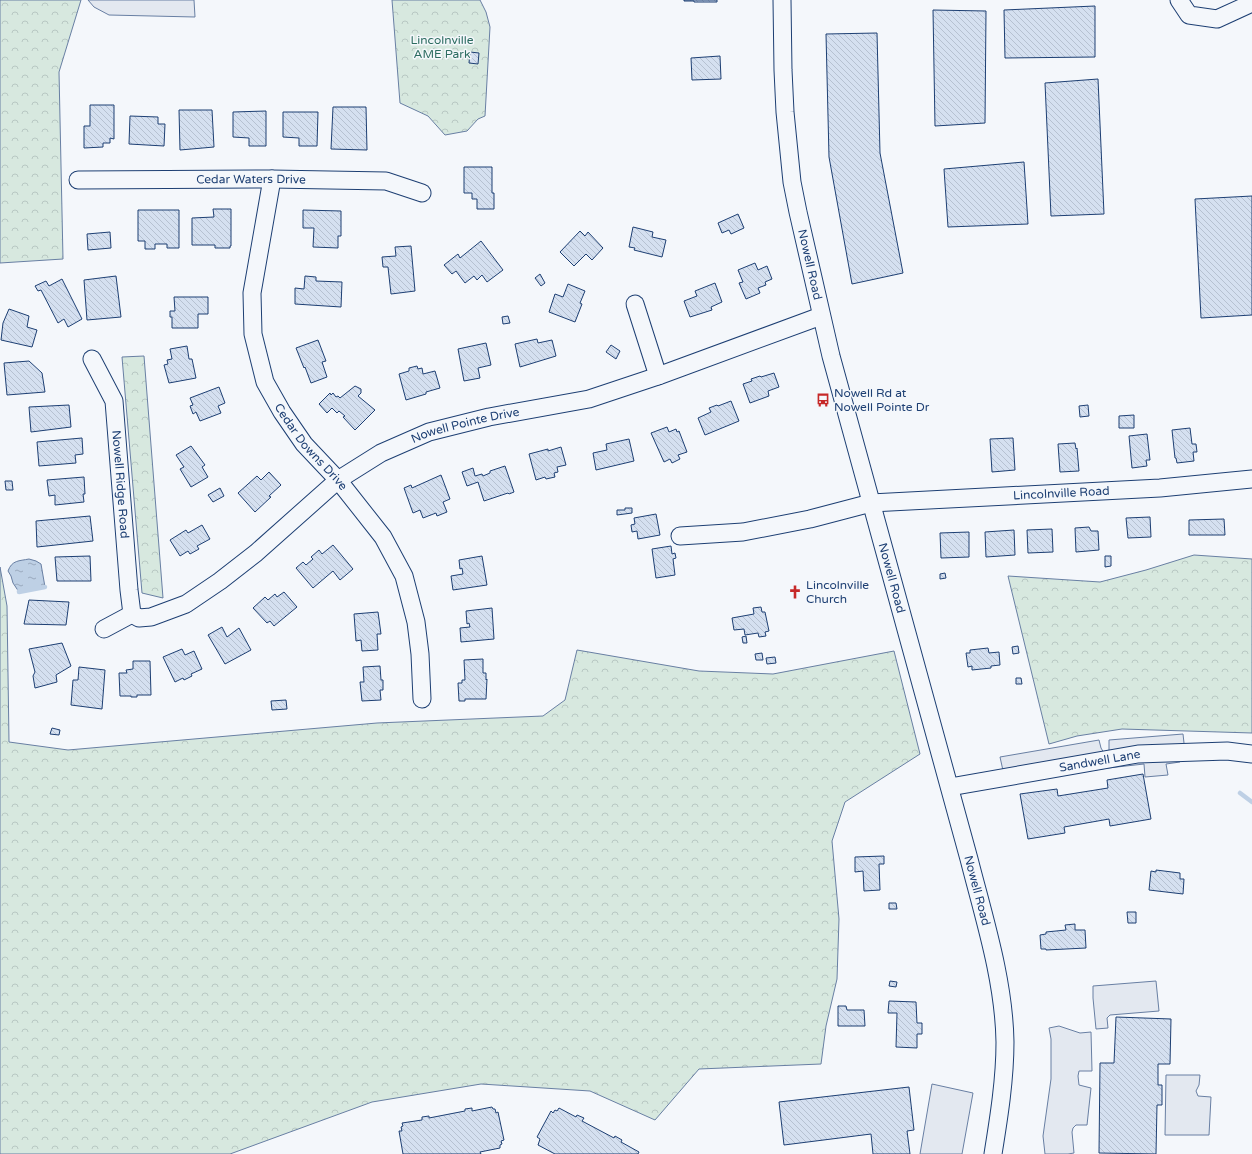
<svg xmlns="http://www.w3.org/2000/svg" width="1252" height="1154" font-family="'Varela Round',sans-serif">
  <defs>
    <pattern id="forest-crowns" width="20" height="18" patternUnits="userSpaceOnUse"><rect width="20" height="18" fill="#d7e8df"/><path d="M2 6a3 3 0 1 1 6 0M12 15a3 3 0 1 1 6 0" fill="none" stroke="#b8c8c3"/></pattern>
    <pattern id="water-ripples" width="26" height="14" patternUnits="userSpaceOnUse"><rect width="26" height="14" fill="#bed0e5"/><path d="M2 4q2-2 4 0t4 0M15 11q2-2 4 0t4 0" fill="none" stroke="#9aaabe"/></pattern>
    <pattern id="building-back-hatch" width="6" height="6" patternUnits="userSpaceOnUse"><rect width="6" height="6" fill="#d5e0f0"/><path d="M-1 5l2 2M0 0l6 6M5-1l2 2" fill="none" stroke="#b6c1d1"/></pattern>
  </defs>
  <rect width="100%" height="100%" fill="#f4f7fb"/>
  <g fill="url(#forest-crowns)" stroke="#687fa3">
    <polygon points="0,0 81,0 59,72 63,259 0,263"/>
    <polygon points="392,0 480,0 486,12 490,27 485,116 478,119 467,131 445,135 428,116 400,103"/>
    <polygon points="144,356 163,598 142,593 122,357"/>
    <polygon points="1194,555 1252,559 1252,733 1122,729 1077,736 1049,744 1008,576 1100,582 1146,570"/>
    <polygon points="0,567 7,606 9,742 68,750 377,723 543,716 565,700 577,650 699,671 773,674 894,651 920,754 845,802 832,841 839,919 837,979 826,1026 821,1064 699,1069 655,1120 590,1091 481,1084 372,1102 230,1154 0,1154"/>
  </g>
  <g fill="#e3e8f0" stroke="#687fa3">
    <polygon points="88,0 194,0 195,17 109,15 94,7"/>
    <polygon points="1183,734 1184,743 1180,762 1166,764 1168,775 1145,777 1144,764 1108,768 1006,784 1000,757 1099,740 1101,748 1104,753 1109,751 1109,740"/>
    <polygon points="1156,981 1159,1011 1110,1015 1107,1018 1108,1028 1096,1029 1093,998 1093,986"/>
    <polygon points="1059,1026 1080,1033 1091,1032 1092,1071 1079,1071 1078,1076 1079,1085 1091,1088 1087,1125 1076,1125 1073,1128 1072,1132 1074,1153 1068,1154 1045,1154 1043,1136 1051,1079 1051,1039 1049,1028"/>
    <polygon points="1166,1075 1200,1075 1199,1085 1196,1091 1198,1096 1211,1097 1209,1135 1165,1135"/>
    <polygon points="932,1084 973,1093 962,1154 920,1154"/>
  </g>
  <path fill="url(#water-ripples)" stroke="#687fa3" d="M29 559 36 561 41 564 45 587 19 592 13 583 11 576 8 571C12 560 19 561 29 559Z"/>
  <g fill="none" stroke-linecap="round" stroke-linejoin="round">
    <g stroke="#bed0e5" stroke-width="4.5">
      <polyline points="19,591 19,592 45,587"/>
      <polyline points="1240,793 1252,802"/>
    </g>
  </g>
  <g fill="url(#building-back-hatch)" stroke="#1d3f73">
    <polygon points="684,0 717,0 717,2 694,2 694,1 684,1"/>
    <polygon points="1095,6 1095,57 1005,58 1004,10"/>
    <polygon points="933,10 986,11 985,123 935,126"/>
    <polygon points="877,33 880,153 903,273 852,284 829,157 826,34"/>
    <polygon points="470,52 479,53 478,64 469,63"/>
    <polygon points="720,56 721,79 692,80 691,58"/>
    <polygon points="1098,79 1104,214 1051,216 1045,83"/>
    <polygon points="90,105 114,105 114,139 110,138 110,143 103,143 103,147 84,148 84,126 90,126"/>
    <polygon points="333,107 366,107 367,150 331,149"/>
    <polygon points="179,110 212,110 214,147 180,150"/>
    <polygon points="266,111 266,146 249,146 249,138 233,137 233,112"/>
    <polygon points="283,112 318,112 317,146 299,146 299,138 283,137"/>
    <polygon points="130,116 158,117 158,124 165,124 164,146 129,144"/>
    <polygon points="1024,162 1028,224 948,227 944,169"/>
    <polygon points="464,167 492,167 492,193 494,193 494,209 477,209 477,199 472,199 472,193 464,193"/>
    <polygon points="1252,196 1252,315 1201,318 1195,199"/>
    <polygon points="213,209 231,209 231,246 230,246 230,248 215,248 215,245 192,245 192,218 214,217"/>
    <polygon points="138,210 179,210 179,248 167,248 167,244 155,244 155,249 145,249 145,241 138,241"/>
    <polygon points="303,210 341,211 341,236 338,236 338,248 313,247 314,228 303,228"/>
    <polygon points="738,214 744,228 731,234 729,230 722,233 718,223"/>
    <polygon points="633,227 653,232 652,237 666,240 662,257 634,250 635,248 629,247"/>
    <polygon points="580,231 585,236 588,232 603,248 592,260 586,254 574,266 560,252"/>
    <polygon points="110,232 111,248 88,250 87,234"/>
    <polygon points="481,241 503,270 487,282 482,275 477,280 474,276 465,283 456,271 452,274 444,265 458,254 460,258"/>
    <polygon points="411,246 415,291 391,294 388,267 383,267 382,257 396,256 395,247"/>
    <polygon points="755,263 758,270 767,266 772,279 765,282 766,285 758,288 760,293 746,299 739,283 743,282 738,270"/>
    <polygon points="540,274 545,283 541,286 535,278"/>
    <polygon points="116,276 121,317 87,320 84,280"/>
    <polygon points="305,276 316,277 316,281 342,282 341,307 295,304 295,288 304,289"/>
    <polygon points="62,279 82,319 68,327 64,319 58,323 41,290 38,291 35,286 46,281 49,286"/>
    <polygon points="715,283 722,302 711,307 712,310 690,317 684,301 697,296 695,291"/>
    <polygon points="568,284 585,291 580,303 582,304 575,322 549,312 555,294 563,297"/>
    <polygon points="174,297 208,297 208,314 198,314 198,328 172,328 172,317 170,317 170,311 175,311"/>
    <polygon points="9,309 29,316 27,327 37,330 32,347 1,340 3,323"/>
    <polygon points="508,316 510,323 503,324 502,317"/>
    <polygon points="537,339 538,343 552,340 556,356 520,367 515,344"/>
    <polygon points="318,340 326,361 322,362 327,377 311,383 305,367 304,368 296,348"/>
    <polygon points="486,343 491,365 478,368 480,378 464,381 458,349"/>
    <polygon points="611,345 620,351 616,359 606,352"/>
    <polygon points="187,346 189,359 192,359 196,378 169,383 164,365 168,364 167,360 172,359 170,349"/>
    <polygon points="29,361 42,373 45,392 7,395 4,363"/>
    <polygon points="417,366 418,369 422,368 423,374 435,371 440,388 426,392 426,394 406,400 399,374 409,371 409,368"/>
    <polygon points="774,373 779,387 768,391 769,396 750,403 743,384 752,381 751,379 760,376 761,377"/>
    <polygon points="355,386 361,389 361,393 358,396 375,410 355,430 343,417 345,416 339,411 337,413 332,408 327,413 319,404 330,393 331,395 333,393 336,397 338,396 340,398"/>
    <polygon points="219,387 225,403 218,406 221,413 200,421 196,412 193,414 190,406 193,405 190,398"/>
    <polygon points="731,401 739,421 705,435 698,418 711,412 709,408 717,405 718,406"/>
    <polygon points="69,405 71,427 31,432 29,407"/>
    <polygon points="1088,405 1089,416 1080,417 1079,406"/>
    <polygon points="1134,415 1134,428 1119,428 1119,416"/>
    <polygon points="667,427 669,432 676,429 677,432 679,431 687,452 678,455 680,459 672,463 670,459 664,462 651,433"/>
    <polygon points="1190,428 1192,444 1196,444 1197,452 1193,452 1194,461 1177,463 1176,458 1175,458 1172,430"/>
    <polygon points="1147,434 1150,460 1146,460 1147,466 1132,468 1129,436"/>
    <polygon points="82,438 83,454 75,455 76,463 39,466 37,442"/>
    <polygon points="1013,438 1015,470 992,472 990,439"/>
    <polygon points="629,439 634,461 596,470 593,453 607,450 606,444"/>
    <polygon points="1075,443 1076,449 1077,448 1079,471 1060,472 1058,444"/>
    <polygon points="191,446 205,465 202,467 208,477 191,487 180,469 184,467 176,455"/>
    <polygon points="561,447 566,465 557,467 558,472 554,473 555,477 546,479 545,477 536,480 529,454 548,449 548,451"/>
    <polygon points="505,466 514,492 509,494 508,493 484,501 478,482 467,486 462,472 473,468 475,476 482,474 483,476 490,473 490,471"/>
    <polygon points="269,472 281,485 269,496 271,497 255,512 238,493 257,476 261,480"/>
    <polygon points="441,475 450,499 443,502 447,512 437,516 436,513 423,518 420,510 413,513 404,488 411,485 412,488"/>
    <polygon points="84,477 85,494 83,494 84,502 55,505 55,495 49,496 47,480"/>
    <polygon points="5,481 12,481 13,490 6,490"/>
    <polygon points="220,488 224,496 213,502 208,495"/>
    <polygon points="625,508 632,508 632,513 617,515 617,510 625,510"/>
    <polygon points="656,514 660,535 638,539 637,531 632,532 631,525 635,524 634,518"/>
    <polygon points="90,516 93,541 37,547 36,521"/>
    <polygon points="1150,517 1151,537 1128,538 1126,518"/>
    <polygon points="1224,519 1225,535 1189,535 1189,520"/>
    <polygon points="202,525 210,539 197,546 199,549 190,554 188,551 180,556 170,540 186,530 188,533"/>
    <polygon points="1089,527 1091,531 1098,531 1099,550 1076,552 1075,528"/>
    <polygon points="1052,529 1053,552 1028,553 1027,530"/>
    <polygon points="1014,530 1015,555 986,557 985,532"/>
    <polygon points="969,532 969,557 941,558 940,533"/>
    <polygon points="333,545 353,569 340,580 333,571 313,588 296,568 303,562 306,565 313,559 311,557 319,550 322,554"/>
    <polygon points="671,546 672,554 675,553 676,558 673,559 675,575 656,578 652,549"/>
    <polygon points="90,556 91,581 57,581 55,557"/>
    <polygon points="482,556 487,585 453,590 451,576 463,574 462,568 460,569 459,560"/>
    <polygon points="1105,556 1111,556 1111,566 1105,567"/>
    <polygon points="945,573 946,578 940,579 940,574"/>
    <polygon points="284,592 297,607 274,626 270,621 267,623 253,608 265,597 268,600 275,594 277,597"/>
    <polygon points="29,600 69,602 66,625 24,624"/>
    <polygon points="761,607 762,612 765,612 769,631 765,632 766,636 759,637 758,633 745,635 744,629 734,630 732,618 754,614 753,608"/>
    <polygon points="492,608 494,639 461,642 460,628 470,627 469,623 467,624 466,611"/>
    <polygon points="378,612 381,634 377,634 378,650 362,651 361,640 356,641 354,614"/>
    <polygon points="222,627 227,637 239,628 251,650 225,664 208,635"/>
    <polygon points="746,636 747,643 743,643 742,637"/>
    <polygon points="62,643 71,666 56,675 57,682 35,688 33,676 35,672 29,649"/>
    <polygon points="1018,646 1019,653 1013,654 1012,647"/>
    <polygon points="988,648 989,653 999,652 1000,665 991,666 991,668 972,670 972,666 968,667 966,653 970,653 970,650"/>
    <polygon points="182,649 185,655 194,651 202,669 191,674 192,676 184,680 183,678 175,682 163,657"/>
    <polygon points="762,653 763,660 756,660 755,654"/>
    <polygon points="775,657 776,663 767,664 766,658"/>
    <polygon points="483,659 483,673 486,673 486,680 487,679 486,699 465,699 465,701 459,701 458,683 462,683 462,680 465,680 464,660"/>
    <polygon points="133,661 150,661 151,695 137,695 137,697 131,697 131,696 120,696 119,673 127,673 126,670 133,669"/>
    <polygon points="380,666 381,680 383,680 383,690 380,690 381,700 362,701 360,682 364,682 363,667"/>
    <polygon points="79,667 105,670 102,709 71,705 73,680 78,680"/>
    <polygon points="1016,678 1021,678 1022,684 1016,684"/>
    <polygon points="286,700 287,709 272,710 271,701"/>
    <polygon points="52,728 60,730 59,735 50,734"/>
    <polygon points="1143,774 1151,819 1110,826 1109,819 1064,827 1065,833 1028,839 1020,794 1057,789 1058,796 1108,788 1107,780"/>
    <polygon points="884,856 884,864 879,864 880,890 864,891 863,871 855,872 855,857"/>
    <polygon points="1156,870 1180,873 1180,879 1184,879 1183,894 1149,890 1151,871 1156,872"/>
    <polygon points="889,903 896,903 897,909 889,909"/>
    <polygon points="1127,912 1136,912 1136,923 1128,923"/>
    <polygon points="1075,924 1075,930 1085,930 1086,948 1046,950 1046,949 1041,949 1040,935 1046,934 1046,932 1066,930 1065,925"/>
    <polygon points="890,981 897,982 896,987 889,986"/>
    <polygon points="889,1001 916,1002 917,1023 922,1023 922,1034 917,1034 917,1048 896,1047 897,1013 888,1013"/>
    <polygon points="838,1006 846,1006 847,1010 864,1010 865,1026 838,1026"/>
    <polygon points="1116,1017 1171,1019 1170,1064 1158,1064 1158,1085 1162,1085 1162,1105 1157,1105 1156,1154 1099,1153 1100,1063 1114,1063"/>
    <polygon points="909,1087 914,1130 907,1131 910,1154 873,1154 871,1134 784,1145 779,1102"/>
    <polygon points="492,1107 493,1109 495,1109 496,1113 498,1112 504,1140 501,1141 502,1144 500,1145 500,1148 480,1152 481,1154 403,1154 399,1131 402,1131 401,1127 403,1126 402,1123 422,1120 422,1117 429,1116 429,1118 465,1111 465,1109 472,1108 472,1111"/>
    <polygon points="559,1108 576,1117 577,1115 584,1118 582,1121 614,1138 615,1136 622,1140 621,1142 639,1152 638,1154 555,1154 538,1145 540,1139 537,1137 551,1111 553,1113 555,1110 557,1111"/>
  </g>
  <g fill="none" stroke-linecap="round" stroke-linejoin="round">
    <g stroke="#1d3f73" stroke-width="19">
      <g id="minor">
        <path id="s1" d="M782 0 783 70 785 112 792 182 798 212 831 356 969 859C984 918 1004 980 1005 1042 1005 1079 999 1117 993 1154"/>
        <polyline points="1179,0 1189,15 1217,19 1252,3"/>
        <path id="s2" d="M272 179 252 293 253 334 265 382 282 412 304 444 338 480 383 537 404 576 416 622 420 654 422 699"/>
        <path id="s3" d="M78 180 272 179 386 181 422 193"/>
        <polyline points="635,304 658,376"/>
        <path id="s4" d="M92 359 114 401 129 590 132 614 139 618 151 617 186 604 220 581 256 553 338 480 381 453 429 432 489 417 589 399 658 376 821 316"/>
        <path id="s5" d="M680 536 743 532 810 519 871 503 1160 488 1252 479"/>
        <polyline points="104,629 132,614"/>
        <path id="s6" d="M950 787 1138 754 1227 751 1252 754"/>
      </g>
    </g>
    <use href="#minor" stroke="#f4f7fb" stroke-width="17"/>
  </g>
  <defs>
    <g id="bus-bare" transform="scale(1.08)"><path d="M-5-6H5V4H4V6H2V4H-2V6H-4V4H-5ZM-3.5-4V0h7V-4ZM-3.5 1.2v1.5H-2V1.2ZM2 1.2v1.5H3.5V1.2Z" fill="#c62828" stroke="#f4f7fb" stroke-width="2.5" paint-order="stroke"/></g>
    <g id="church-bare" transform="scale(1.08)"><path d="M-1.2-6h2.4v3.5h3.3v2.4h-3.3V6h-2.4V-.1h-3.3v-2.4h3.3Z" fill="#c62828" stroke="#f4f7fb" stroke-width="2.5" paint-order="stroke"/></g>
  </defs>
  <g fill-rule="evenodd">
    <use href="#bus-bare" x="823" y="400"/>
    <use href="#church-bare" x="795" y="592"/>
  </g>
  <g text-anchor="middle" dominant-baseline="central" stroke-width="3" stroke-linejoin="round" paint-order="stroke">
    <g font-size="12" fill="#2c6c60" stroke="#f4f7fb">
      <text x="442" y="40">Lincolnville<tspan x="442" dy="14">AME Park</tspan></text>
    </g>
    <g font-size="12" fill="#1d3f73" stroke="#f4f7fb">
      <text stroke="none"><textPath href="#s3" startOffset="173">Cedar Waters Drive</textPath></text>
      <text stroke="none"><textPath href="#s1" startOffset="267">Nowell Road</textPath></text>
      <text stroke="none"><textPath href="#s4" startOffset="655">Nowell Pointe Drive</textPath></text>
      <text stroke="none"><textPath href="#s2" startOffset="286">Cedar Downs Drive</textPath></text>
      <text stroke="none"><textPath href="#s4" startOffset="131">Nowell Ridge Road</textPath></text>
      <text stroke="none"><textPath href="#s5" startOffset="385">Lincolnville Road</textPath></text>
      <text stroke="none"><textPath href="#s1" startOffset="591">Nowell Road</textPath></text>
      <text stroke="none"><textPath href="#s6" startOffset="152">Sandwell Lane</textPath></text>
      <text stroke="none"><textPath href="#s1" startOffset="915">Nowell Road</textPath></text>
    </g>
    <g font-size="12" fill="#1d3f73" stroke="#f4f7fb" text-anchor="start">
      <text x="834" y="393">Nowell Rd at<tspan x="834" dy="14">Nowell Pointe Dr</tspan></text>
      <text x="806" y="585">Lincolnville<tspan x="806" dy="14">Church</tspan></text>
    </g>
  </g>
</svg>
